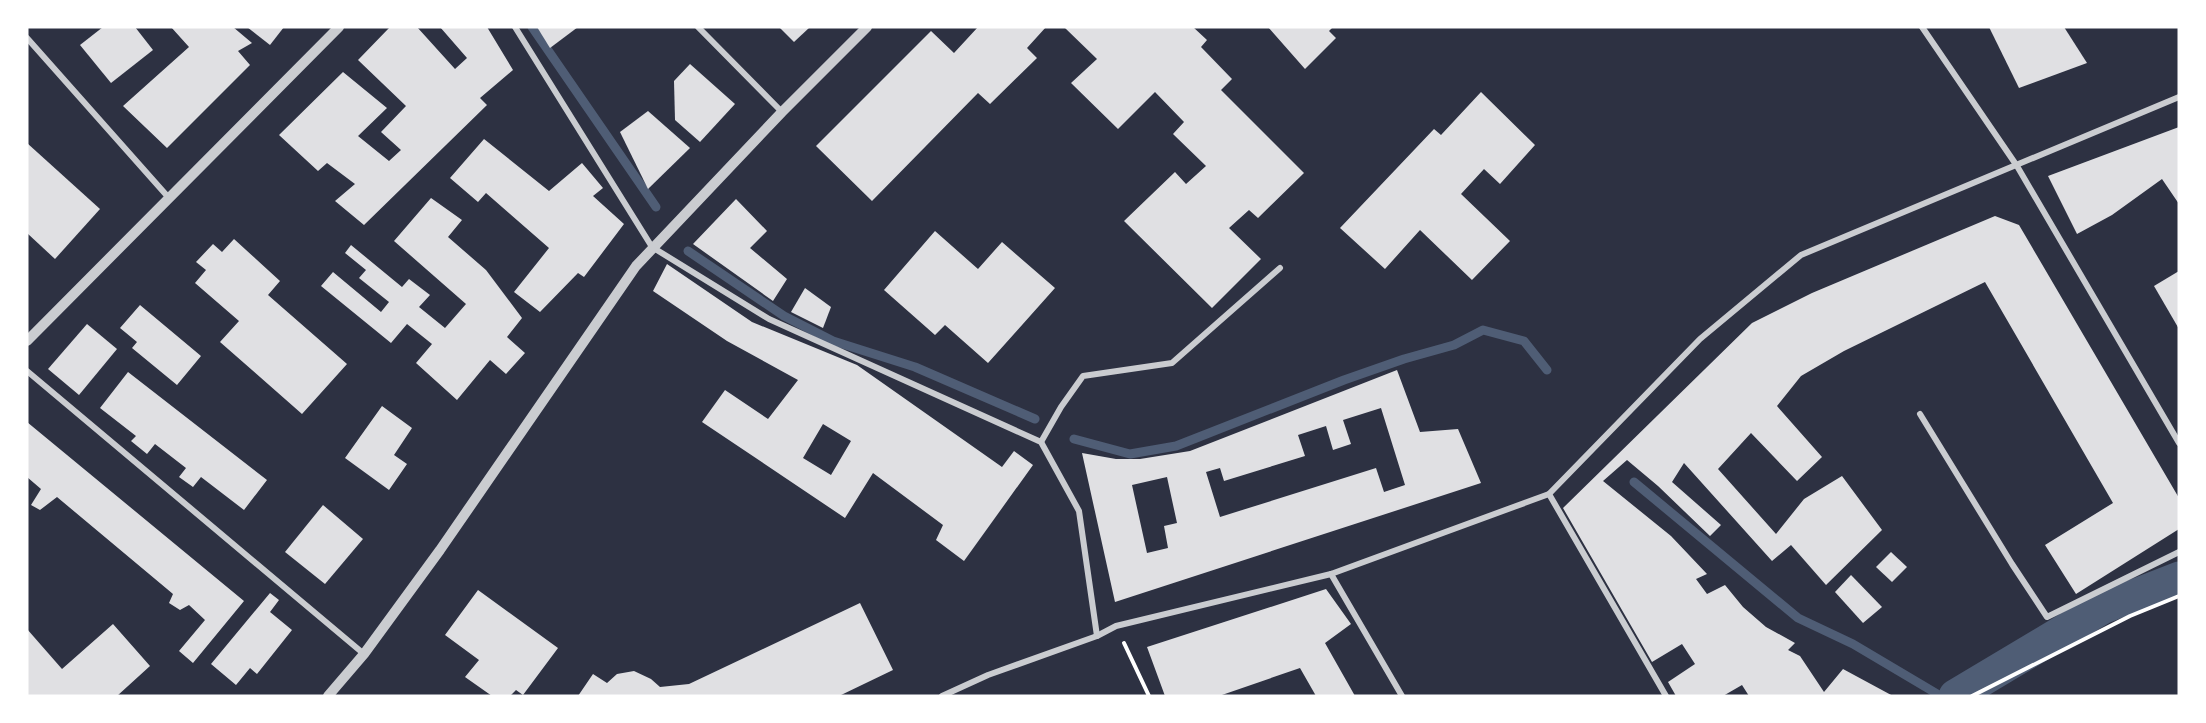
<svg xmlns="http://www.w3.org/2000/svg" width="2206" height="723" font-family="'Archivo Narrow',sans-serif">
  <rect width="100%" height="100%" fill="#2d3142"/>
  <g fill="none" stroke-linecap="round" stroke-linejoin="round">
    <g stroke="#4f5d75" stroke-width="9">
      <polyline points="532,27 656,207"/>
      <polyline points="688,251 784,316 833,341 915,367 1035,419"/>
      <polyline points="1074,439 1130,454 1176,446 1344,380 1404,359 1454,345 1483,330 1524,341 1547,370"/>
      <polyline points="1634,482 1798,618 1853,644 1939,695"/>
    </g>
    <polyline stroke="#4f5d75" stroke-width="33" points="1955,696 2102,608 2179,578"/>
  </g>
  <g fill="#e0e0e3" fill-rule="evenodd">
    <polygon points="103,27 135,27 153,50 111,83 80,45"/>
    <polygon points="171,27 233,27 252,43 238,51 250,65 167,148 123,106 189,47"/>
    <polygon points="247,27 284,27 270,45"/>
    <polygon points="390,27 417,27 455,69 467,58 440,27 487,27 513,70 480,98 487,105 364,225 335,201 355,184 327,163 318,171 279,135 343,72 387,108 358,136 389,161 401,150 381,132 406,106 358,60"/>
    <polygon points="537,27 578,27 550,48"/>
    <polygon points="779,27 810,27 794,42"/>
    <polygon points="978,27 1046,27 1027,48 1037,58 990,104 978,93 872,201 816,146 931,31 954,53"/>
    <polygon points="1064,27 1193,27 1207,40 1201,47 1232,79 1221,90 1304,173 1258,218 1249,210 1229,228 1261,259 1212,308 1124,221 1175,172 1186,184 1206,166 1173,134 1184,122 1155,92 1118,129 1071,83 1097,59"/>
    <polygon points="1268,27 1333,27 1329,31 1336,38 1305,69"/>
    <polygon points="1989,27 2064,27 2087,63 2019,88"/>
    <polygon points="690,64 735,104 700,142 675,120 674,81"/>
    <polygon points="1481,92 1535,145 1500,184 1484,169 1461,194 1510,241 1472,280 1420,230 1385,269 1340,228 1434,129 1441,135"/>
    <polygon points="648,111 690,148 648,189 620,132"/>
    <polygon points="2179,127 2179,204 2162,179 2112,215 2077,234 2048,176"/>
    <polygon points="484,139 549,191 582,163 603,188 593,196 624,224 584,277 578,273 540,312 514,292 549,248 486,193 478,202 450,178"/>
    <polygon points="27,143 100,209 55,259 27,233"/>
    <polygon points="431,198 462,220 448,237 486,270 522,318 507,337 525,353 506,374 490,360 457,400 416,363 432,344 407,324 391,343 321,286 333,272 381,312 389,302 359,278 366,270 345,253 351,245 402,287 409,279 430,295 419,307 445,328 466,304 394,241"/>
    <polygon points="736,199 767,231 750,248 787,279 773,301 693,244"/>
    <polygon points="1995,216 2019,225 2179,498 2179,529 2076,594 2045,545 2113,503 1985,282 1844,351 1801,376 1777,406 1822,457 1797,481 1751,433 1718,469 1776,534 1804,499 1842,476 1882,530 1826,585 1791,545 1772,561 1684,463 1672,482 1721,525 1710,536 1658,486 1627,460 1603,481 1671,536 1707,574 1696,579 1707,594 1725,585 1743,607 1766,627 1795,643 1788,650 1800,656 1824,692 1843,669 1893,696 1749,696 1742,685 1723,696 1676,696 1668,682 1695,664 1682,644 1652,662 1563,508 1752,323 1812,293"/>
    <polygon points="935,231 978,269 1002,242 1055,288 988,363 945,325 935,335 884,290"/>
    <polygon points="234,239 280,281 268,295 347,364 302,414 220,342 239,321 195,283 206,270 196,262 213,244 222,252"/>
    <path d="M667 264 752 322 857 365 1002 467 1014 451 1033 465 964 561 936 540 943 525 873 473 845 518 702 422 725 390 768 419 798 380 727 341 653 291ZM823 424 851 441 831 475 803 458Z"/>
    <polygon points="2179,271 2179,329 2154,286"/>
    <polygon points="805,288 831,307 823,328 791,312"/>
    <polygon points="140,305 201,356 177,385 132,348 137,342 120,328"/>
    <polygon points="87,324 117,349 79,395 48,369"/>
    <path d="M1397 370 1420 432 1458 429 1481 483 1115 602 1082 453 1116 459H1140L1190 451ZM1381 408 1405 485 1384 492 1376 468 1220 517 1206 472 1220 468 1224 481 1305 456 1298 435 1326 426 1333 450 1351 444 1343 420ZM1167 477 1177 523 1164 526 1168 548 1147 553 1132 485Z"/>
    <polygon points="128,372 267,480 244,510 201,477 193,487 179,477 186,468 155,444 147,454 131,441 136,436 100,408"/>
    <polygon points="382,406 412,428 394,455 407,464 389,490 345,458"/>
    <polygon points="27,422 244,601 193,663 179,651 205,620 189,605 180,610 169,603 173,594 57,497 40,510 31,505 41,489 27,477"/>
    <polygon points="323,505 363,539 325,584 285,552"/>
    <polygon points="1891,552 1907,567 1892,582 1876,567"/>
    <polygon points="1851,575 1882,607 1863,623 1835,592"/>
    <polygon points="1326,589 1351,624 1325,643 1355,696 1316,696 1300,668 1219,696 1165,696 1147,647"/>
    <polygon points="478,590 558,648 523,695 516,690 510,696 492,696 465,677 479,660 445,635"/>
    <polygon points="270,593 279,600 270,612 292,630 257,674 250,668 236,685 211,664"/>
    <polygon points="860,603 893,670 839,696 578,696 593,674 607,683 617,674 634,671 651,679 660,687 689,684"/>
    <polygon points="113,624 150,666 117,696 27,696 27,629 62,669"/>
  </g>
  <g fill="none" stroke-linecap="round" stroke-linejoin="round">
    <g stroke="#fff" stroke-width="4">
      <polyline points="1124,643 1149,696"/>
      <polyline points="1972,696 2130,616 2179,596"/>
    </g>
    <g stroke="#caccd0" stroke-width="6">
      <polyline points="515,27 652,247 769,319 1041,442 1079,511 1097,636"/>
      <polyline points="698,27 782,112"/>
      <polyline points="1922,27 2017,166 2179,443"/>
      <polyline points="27,38 169,198"/>
      <polyline points="27,371 364,654"/>
      <polyline points="1920,414 2012,564 2047,617 2179,552"/>
      <polyline points="1041,442 1061,407 1083,376 1172,363 1280,268"/>
      <polyline points="1549,494 1666,696"/>
      <polyline points="1331,574 1402,696"/>
      <polyline points="942,696 988,675 1097,636 1116,626 1331,574 1549,494 1700,339 1801,255 2179,97"/>
    </g>
    <g stroke="#caccd0" stroke-width="10">
      <polyline points="27,341 339,27"/>
      <polyline points="328,696 364,654 440,550 636,266 782,112 867,27"/>
    </g>
  </g>
  <rect width="2206" height="723" fill="none" stroke="#ffffff" stroke-width="57"/>
</svg>
